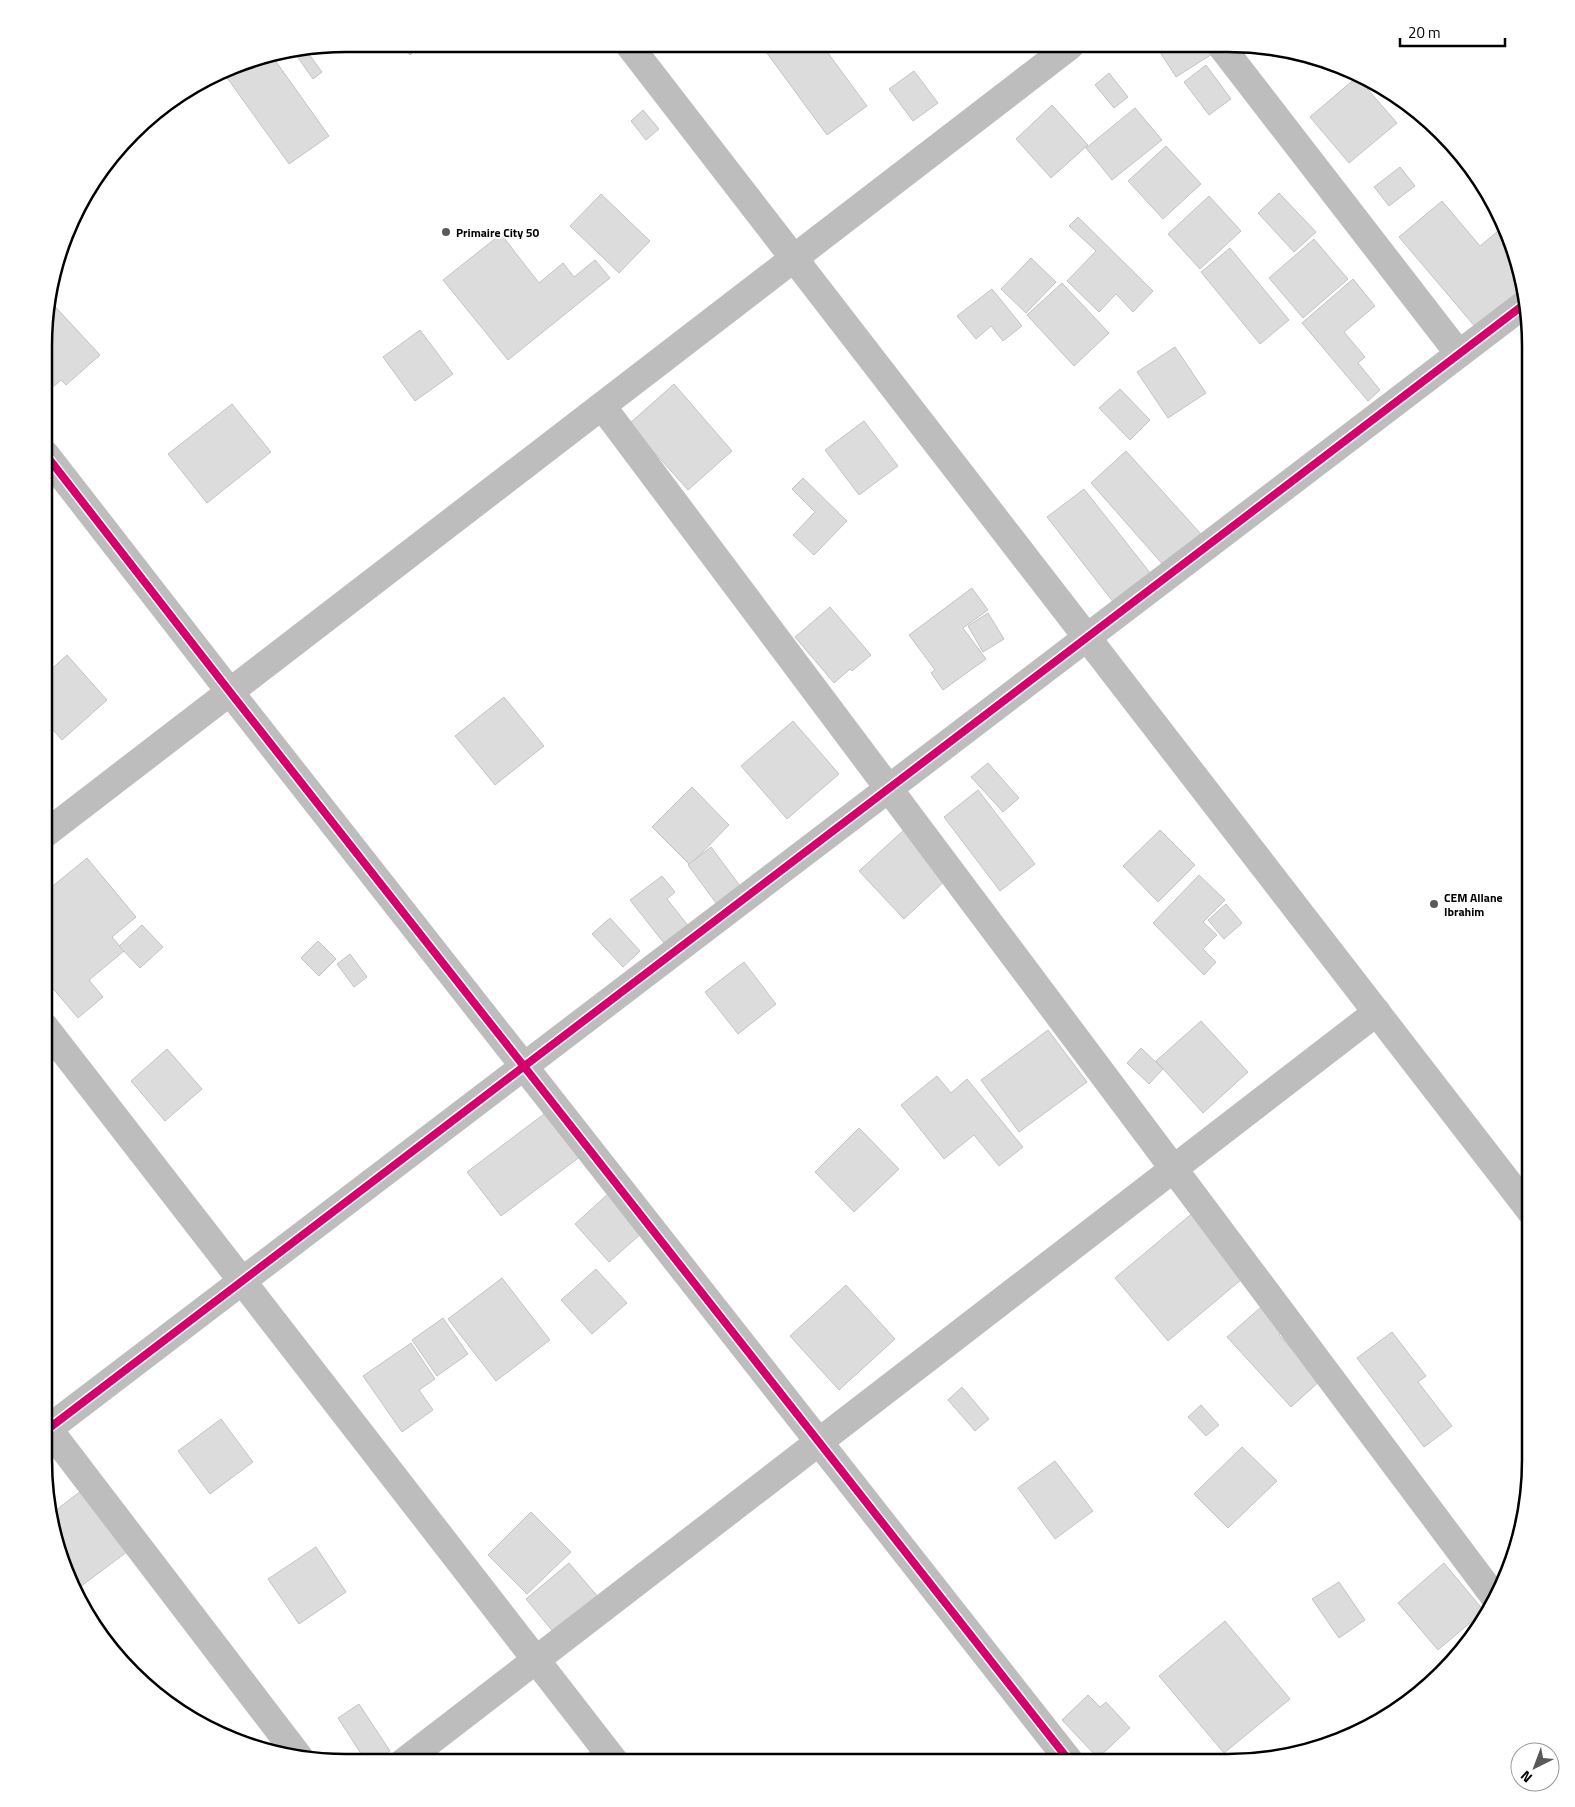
<svg xmlns="http://www.w3.org/2000/svg" width="1575" height="1807" font-family="'Titillium Web',sans-serif">
  <rect width="100%" height="100%" fill="#fff"/>
  <g fill="#dcdcdc" stroke="#c4c4c4">
    <polygon points="398,44 421,44 410,55"/>
    <polygon points="761,45 822,45 867,106 827,135"/>
    <polygon points="1156,46 1218,46 1220,49 1176,77"/>
    <polygon points="306,50 322,72 313,79 294,52"/>
    <polygon points="272,56 329,136 289,164 225,75 249,60"/>
    <polygon points="1206,65 1231,99 1209,115 1184,82"/>
    <polygon points="914,71 938,103 913,121 889,89"/>
    <polygon points="1109,73 1128,97 1114,108 1095,85"/>
    <polygon points="1357,77 1397,123 1349,163 1310,117"/>
    <polygon points="1052,105 1088,145 1051,178 1016,139"/>
    <polygon points="1135,108 1162,140 1112,180 1086,148"/>
    <polygon points="643,110 659,129 646,140 631,121"/>
    <polygon points="1166,146 1201,184 1163,219 1128,181"/>
    <polygon points="1400,167 1415,186 1389,206 1374,187"/>
    <polygon points="1279,193 1316,232 1294,252 1258,213"/>
    <polygon points="601,194 650,241 619,273 570,226"/>
    <polygon points="1209,196 1241,231 1200,269 1168,234"/>
    <polygon points="1442,201 1480,246 1504,226 1515,249 1523,290 1477,329 1399,237"/>
    <polygon points="1078,217 1153,291 1133,312 1116,294 1099,312 1067,281 1096,251 1069,226"/>
    <polygon points="501,234 539,283 563,263 574,277 595,260 610,278 508,360 443,280"/>
    <polygon points="1314,239 1348,279 1303,318 1269,278"/>
    <polygon points="1230,248 1289,320 1260,344 1201,272"/>
    <polygon points="1031,258 1056,282 1026,313 1001,289"/>
    <polygon points="1353,279 1375,306 1344,332 1365,357 1358,363 1380,390 1368,401 1302,323"/>
    <polygon points="1062,283 1109,333 1074,366 1027,315"/>
    <polygon points="992,289 1022,326 1003,341 991,326 976,339 957,316"/>
    <polygon points="50,301 100,355 66,385 61,380 46,393 46,307"/>
    <polygon points="420,330 453,374 415,401 383,357"/>
    <polygon points="1175,347 1206,393 1168,418 1137,372"/>
    <polygon points="674,384 732,451 688,490 629,424"/>
    <polygon points="1120,389 1150,420 1130,440 1099,408"/>
    <polygon points="232,404 271,452 207,503 168,454"/>
    <polygon points="864,421 898,466 859,495 825,450"/>
    <polygon points="1126,451 1201,534 1165,567 1091,483"/>
    <polygon points="803,478 847,521 814,555 793,535 815,512 792,489"/>
    <polygon points="1084,489 1151,574 1114,603 1047,517"/>
    <polygon points="972,588 988,610 963,628 986,659 943,690 931,673 935,670 909,635"/>
    <polygon points="830,607 871,655 852,671 850,669 834,683 795,637"/>
    <polygon points="988,613 1004,639 983,652 968,626"/>
    <polygon points="67,655 107,700 62,740 46,722 46,674"/>
    <polygon points="504,697 544,746 495,785 455,736"/>
    <polygon points="793,721 839,774 787,819 741,766"/>
    <polygon points="988,763 1019,798 1003,812 971,777"/>
    <polygon points="692,787 729,825 690,865 652,827"/>
    <polygon points="978,790 1035,864 1000,891 944,817"/>
    <polygon points="905,829 949,877 904,919 859,871"/>
    <polygon points="1160,830 1195,865 1158,902 1123,866"/>
    <polygon points="711,847 743,890 719,907 688,865"/>
    <polygon points="87,858 136,917 112,937 124,951 89,980 103,997 78,1018 45,979 45,901 52,895 48,890"/>
    <polygon points="1199,875 1225,900 1203,922 1217,935 1203,949 1216,962 1204,975 1153,923"/>
    <polygon points="662,876 675,892 667,899 690,928 667,947 630,900"/>
    <polygon points="1226,904 1242,923 1224,939 1208,920"/>
    <polygon points="610,918 640,951 623,967 592,934"/>
    <polygon points="142,925 163,947 140,968 119,946"/>
    <polygon points="318,941 336,959 319,976 301,958"/>
    <polygon points="350,954 367,977 354,987 337,964"/>
    <polygon points="744,962 776,1004 738,1034 705,992"/>
    <polygon points="1201,1021 1248,1072 1203,1113 1156,1061"/>
    <polygon points="1048,1030 1087,1082 1019,1132 981,1080"/>
    <polygon points="1141,1048 1163,1069 1149,1084 1127,1063"/>
    <polygon points="167,1049 202,1089 165,1121 131,1081"/>
    <polygon points="937,1076 951,1093 967,1079 1023,1147 999,1166 974,1135 944,1159 901,1105"/>
    <polygon points="552,1108 585,1153 501,1216 467,1172"/>
    <polygon points="859,1128 899,1169 854,1212 815,1172"/>
    <polygon points="608,1194 643,1232 609,1262 575,1224"/>
    <polygon points="1201,1206 1254,1269 1168,1341 1115,1278"/>
    <polygon points="596,1269 627,1303 592,1334 561,1300"/>
    <polygon points="502,1278 550,1340 496,1381 448,1319"/>
    <polygon points="846,1285 895,1339 839,1390 790,1336"/>
    <polygon points="1269,1300 1291,1324 1279,1335 1321,1380 1291,1407 1227,1337"/>
    <polygon points="443,1318 468,1354 437,1376 412,1340"/>
    <polygon points="1392,1332 1426,1376 1418,1382 1452,1426 1424,1447 1357,1358"/>
    <polygon points="411,1343 435,1379 419,1390 433,1410 402,1432 363,1376"/>
    <polygon points="962,1387 989,1419 975,1431 948,1400"/>
    <polygon points="1201,1405 1219,1425 1206,1436 1188,1417"/>
    <polygon points="221,1419 253,1462 210,1494 178,1451"/>
    <polygon points="1242,1447 1277,1481 1228,1528 1194,1494"/>
    <polygon points="1055,1461 1093,1511 1055,1539 1018,1488"/>
    <polygon points="86,1487 132,1548 76,1590 60,1558 51,1514"/>
    <polygon points="531,1512 571,1552 527,1594 488,1555"/>
    <polygon points="316,1547 346,1592 299,1624 268,1579"/>
    <polygon points="569,1563 599,1598 555,1634 526,1599"/>
    <polygon points="1444,1563 1484,1611 1438,1650 1398,1603"/>
    <polygon points="1339,1582 1365,1620 1339,1638 1312,1599"/>
    <polygon points="1225,1621 1290,1699 1224,1753 1159,1676"/>
    <polygon points="1088,1695 1100,1707 1106,1702 1130,1728 1098,1758 1062,1720"/>
    <polygon points="359,1704 390,1751 371,1763 367,1763 338,1718"/>
    <polygon points="282,1736 299,1758 262,1751"/>
    <polygon points="597,1744 616,1763 579,1763"/>
  </g>
  <g fill="none" stroke-linecap="round" stroke-linejoin="round">
    <g stroke="#bdbdbd" stroke-width="28">
      <polyline points="629,45 1531,1212"/>
      <polyline points="1221,46 1459,354"/>
      <polyline points="602,406 1496,1599"/>
      <polyline points="46,455 230,692 1071,1763"/>
      <polyline points="45,834 1070,46"/>
      <polyline points="45,1027 616,1763"/>
      <polyline points="44,1423 300,1758"/>
      <polyline points="44,1432 1526,303"/>
      <polyline points="402,1763 1377,1012"/>
    </g>
    <g stroke="#fff" stroke-width="11">
      <g id="cycleway">
        <polyline points="46,455 230,692 1071,1763"/>
        <polyline points="44,1432 1526,303"/>
      </g>
    </g>
    <use href="#cycleway" stroke="#d6006c" stroke-width="8"/>
  </g>
  <g fill="#595959" stroke="#fff" stroke-width="2">
    <circle cx="446" cy="232" r="5"/>
    <circle cx="1434" cy="904" r="5"/>
  </g>
  <g text-anchor="middle" dominant-baseline="central" stroke-width="4" stroke-linejoin="round" paint-order="stroke">
    <g font-size="12" font-weight="bold" fill="#000" stroke="#fff" text-anchor="start">
      <text x="456" y="232">Primaire City 50</text>
      <text x="1444" y="897">CEM Allane<tspan x="1444" dy="14">Ibrahim</tspan></text>
    </g>
  </g>
  <path d="M0 0H1575V1807H0ZM346 52H1228A294 294 0 0 1 1522 346V1460A294 294 0 0 1 1228 1754H346A294 294 0 0 1 52 1460V346A294 294 0 0 1 346 52Z" fill="#fff" fill-rule="evenodd"/>
  <path fill="none" stroke="#000" stroke-width="2.5" d="M346 52H1228A294 294 0 0 1 1522 346V1460A294 294 0 0 1 1228 1754H346A294 294 0 0 1 52 1460V346A294 294 0 0 1 346 52Z"/>
  <g transform="translate(1535 1767) rotate(222)"><circle r="24" fill="#ffffff" stroke="#999999"/>
  <path d="M0-4L9 19L0 12L-9 19Z" fill="#595959"/>
  <text y="-8" font-size="14" font-weight="bold" text-anchor="middle" fill="#000000">N</text>
  </g>
  <path d="M1400 38v8h105v-8" fill="none" stroke="#000000" stroke-width="2.5"/>
  <text x="1408" y="38" font-size="15" fill="#000000" stroke="#ffffff" stroke-width="4" paint-order="stroke">20 m</text>
</svg>
